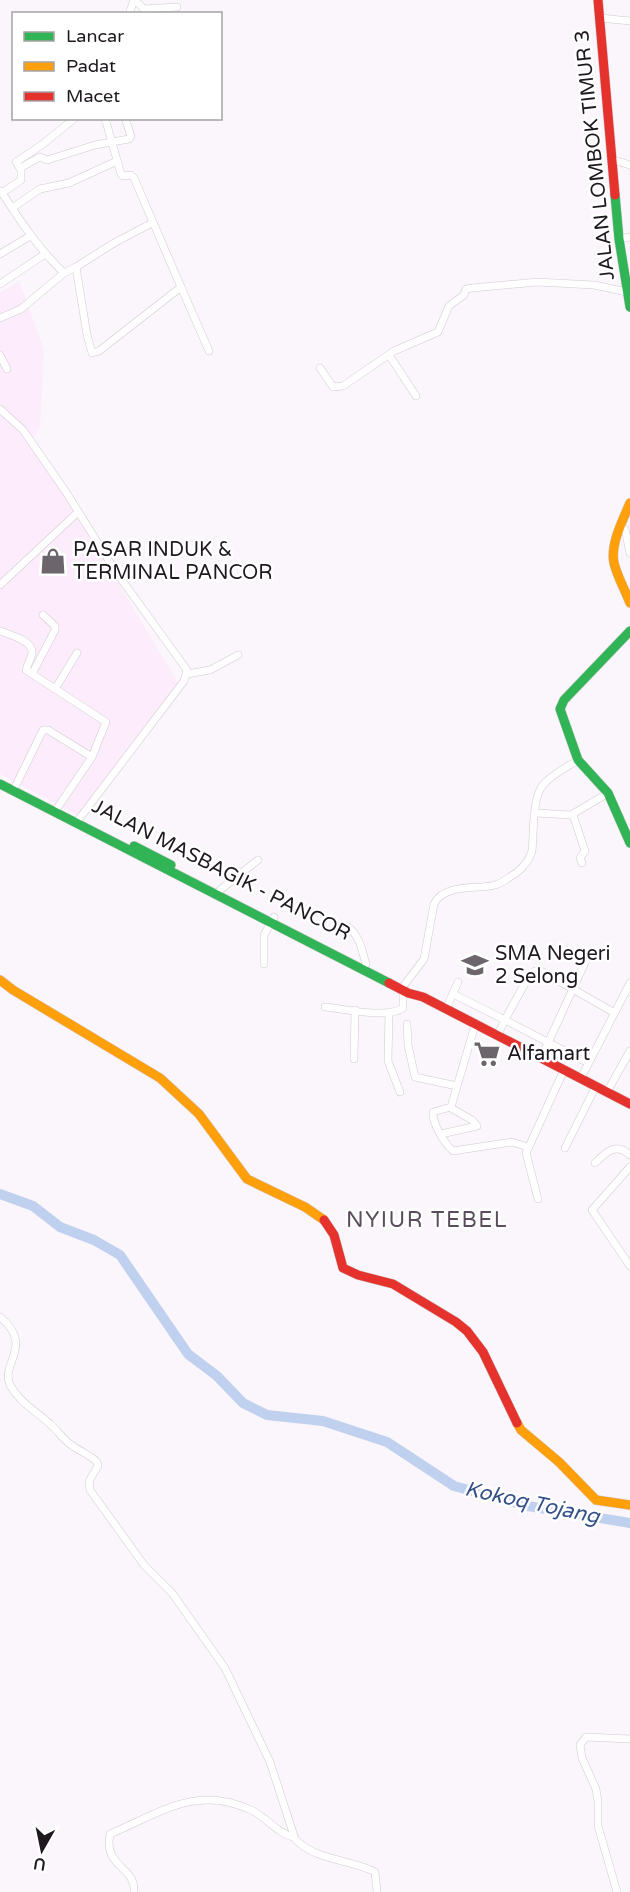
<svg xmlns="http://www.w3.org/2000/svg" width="630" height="1892" font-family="'Varela Round',sans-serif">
  <rect width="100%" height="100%" fill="#fbf6fb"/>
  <polygon fill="#fcecfc" points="19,281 44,350 40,426 32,440 178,683 79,816 0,774 0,293"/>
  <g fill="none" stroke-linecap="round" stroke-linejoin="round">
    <polyline stroke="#c0d0ef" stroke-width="10" points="0,1194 33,1206 60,1227 94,1240 120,1255 188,1354 217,1376 243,1403 267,1415 323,1421 387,1442 454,1486 528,1506 630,1523"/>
    <g stroke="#d0cad0" stroke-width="8">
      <g id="street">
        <polyline points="135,0 144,9 177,7"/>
        <polyline points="129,14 134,0"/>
        <polyline points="600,18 630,21"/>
        <polyline points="105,118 121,174 123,176 131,175 134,178 181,287"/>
        <polyline points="614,160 630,165"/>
        <polyline points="20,168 40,157 47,160 95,145 129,139 131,136 125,118"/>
        <path d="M1 191C20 221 38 248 64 273"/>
        <polyline points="2,193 21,180 21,170 16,162 43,144 75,118"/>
        <polyline points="12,208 40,189 69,183 117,161"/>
        <polyline points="619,239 630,237"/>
        <polyline points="0,254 30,236"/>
        <polyline points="76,267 87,335 92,353 99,351 181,287 209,351"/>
        <polyline points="0,284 45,254"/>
        <polyline points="0,318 21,309 64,273 76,267 114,243 152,223"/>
        <polyline points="0,355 7,369"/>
        <polyline points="389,355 416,396"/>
        <polyline points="320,368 333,387 343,386 394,351 438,332 449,306 464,295 466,289 472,288 537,282 594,285 627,292"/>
        <polyline points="0,409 23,430 66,492 116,572 187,670 184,681 76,823"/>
        <polyline points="620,527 625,529 630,553"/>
        <polyline points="0,585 78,512"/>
        <path d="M0 631C8 634 32 640 32 652 32 657 27 665 26 670L106 722 92 757 58 807"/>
        <polyline points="32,674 55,630 55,626 43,615"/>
        <polyline points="187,674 210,670 238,655"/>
        <polyline points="55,689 77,653"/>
        <polyline points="16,785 43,730 48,730 92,757"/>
        <polyline points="536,813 571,815 608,793"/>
        <polyline points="573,815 585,851 580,858 582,863"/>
        <polyline points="220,890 258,860"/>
        <path d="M348 927C360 936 362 951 366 964"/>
        <polyline points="264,964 264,935 274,917"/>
        <path d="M405 984 424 959 434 904C444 883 477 890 495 885 503 883 509 877 516 873 524 867 529 861 532 851 534 833 532 798 543 785 552 774 567 767 578 760"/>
        <polyline points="453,994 505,1020 497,1036"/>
        <path d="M325 1007C345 1009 387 1019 403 1008V991"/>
        <polyline points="446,1009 458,982"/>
        <polyline points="389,1013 388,1061 400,1092"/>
        <polyline points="407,1024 408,1045 415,1077 457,1086"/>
        <path d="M475 1025 451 1107 433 1112C432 1123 444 1143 453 1151L512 1142 528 1147"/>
        <polyline points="541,1058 589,954"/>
        <polyline points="354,1059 355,1010"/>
        <polyline points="588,1063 505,1020 508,1014 529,976 535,971 543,972 613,1012"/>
        <polyline points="581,1078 630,983"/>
        <polyline points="607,1092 630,1051"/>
        <polyline points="441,1134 477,1126 472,1120 451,1108"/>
        <polyline points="565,1148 596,1086"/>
        <path d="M595 1163C606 1152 616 1142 630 1155"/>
        <polyline points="630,1167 592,1210 630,1266"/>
        <polyline points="538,1199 526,1153 564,1070"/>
        <path d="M0 1317C35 1346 0 1363 10 1385 20 1403 36 1411 50 1424 57 1430 62 1438 70 1444 79 1451 89 1454 97 1462L98 1466 89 1481 90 1490 144 1565 172 1593 225 1668 270 1762 295 1839C316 1861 350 1859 375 1872L377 1892"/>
        <path d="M134 1892C136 1866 103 1868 110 1834 158 1814 196 1784 251 1810 266 1817 278 1834 294 1837"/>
        <polyline points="617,1892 598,1826 598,1802 596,1789 582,1758 580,1745 586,1737 630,1739"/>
      </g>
    </g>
    <g stroke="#d0cad0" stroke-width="10">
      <g id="fast">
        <polyline points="615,195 619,239 630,307"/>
        <polyline points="630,631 564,700 560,709 578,760 608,793 630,843"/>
        <polyline points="0,784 389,983"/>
        <polyline points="134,846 171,865"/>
      </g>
    </g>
    <g stroke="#d0cad0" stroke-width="10">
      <g id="slow">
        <path d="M630 503C623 520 610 544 614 563 617 576 625 590 630 603"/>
        <polyline points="0,980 13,990 160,1078 199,1114 247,1179 305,1207 324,1220"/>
        <polyline points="517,1423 521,1430 559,1462 596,1500 630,1505"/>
      </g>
    </g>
    <g stroke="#d0cad0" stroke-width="10">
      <g id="jam">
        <polyline points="598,0 615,195"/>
        <polyline points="389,983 408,993 423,997 630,1104"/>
        <polyline points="324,1220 334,1235 343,1268 358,1275 393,1284 456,1322 467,1331 483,1352 517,1423"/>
      </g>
    </g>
    <use href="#street" stroke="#fefefe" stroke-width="7"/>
    <use href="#fast" stroke="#30b455" stroke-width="9"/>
    <use href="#slow" stroke="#ff9f0a" stroke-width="9"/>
    <use href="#jam" stroke="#e5322d" stroke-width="9"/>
  </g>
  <defs>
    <g id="shop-bare" transform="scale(2.07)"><path d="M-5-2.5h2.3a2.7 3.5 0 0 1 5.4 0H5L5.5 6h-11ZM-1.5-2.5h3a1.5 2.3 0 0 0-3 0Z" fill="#6c666c" stroke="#fff" stroke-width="2.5" paint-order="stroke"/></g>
    <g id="school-bare" transform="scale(2.07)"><path d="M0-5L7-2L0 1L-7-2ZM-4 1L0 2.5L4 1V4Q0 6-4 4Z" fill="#6c666c" stroke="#fff" stroke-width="2.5" paint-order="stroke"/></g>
    <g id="supermarket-bare" transform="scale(2.07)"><path d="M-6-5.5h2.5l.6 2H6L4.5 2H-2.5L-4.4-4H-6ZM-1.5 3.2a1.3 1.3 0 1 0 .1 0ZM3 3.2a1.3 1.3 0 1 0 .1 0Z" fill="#6c666c" stroke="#fff" stroke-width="2.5" paint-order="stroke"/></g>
  </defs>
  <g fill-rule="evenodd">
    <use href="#shop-bare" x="53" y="561"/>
    <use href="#school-bare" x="475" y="965"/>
    <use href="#supermarket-bare" x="487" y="1054"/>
  </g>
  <g text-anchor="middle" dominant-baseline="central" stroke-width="5" stroke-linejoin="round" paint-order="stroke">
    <g font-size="20" fill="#1f181f" stroke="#fff">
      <text transform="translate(595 155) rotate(-96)">JALAN LOMBOK TIMUR 3</text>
      <text transform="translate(221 870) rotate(27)">JALAN MASBAGIK - PANCOR</text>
    </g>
    <g font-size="20" fill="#1f181f" stroke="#fff" text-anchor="start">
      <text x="73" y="550">PASAR INDUK &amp;<tspan x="73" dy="23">TERMINAL PANCOR</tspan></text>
      <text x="495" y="954">SMA Negeri<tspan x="495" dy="23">2 Selong</tspan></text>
      <text x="507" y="1054">Alfamart</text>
    </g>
    <g font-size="21" font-style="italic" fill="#345088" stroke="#fff">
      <text transform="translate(532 1503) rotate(12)">Kokoq Tojang</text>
    </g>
    <g font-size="22" letter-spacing="1.5" fill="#5c4d5d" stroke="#fff">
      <text x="427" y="1220">NYIUR TEBEL</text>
    </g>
  </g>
  <rect x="12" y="12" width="210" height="108" fill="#ffffff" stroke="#a5a3a5" stroke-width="1.5"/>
  <rect x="24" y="32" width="30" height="9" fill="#30b455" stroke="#a5a3a5" stroke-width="1.5"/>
  <text x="66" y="42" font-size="18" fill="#1f181f">Lancar</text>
  <rect x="24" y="62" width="30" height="9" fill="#ff9f0a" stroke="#a5a3a5" stroke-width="1.5"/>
  <text x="66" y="72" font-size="18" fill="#1f181f">Padat</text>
  <rect x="24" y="92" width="30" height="9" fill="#e5322d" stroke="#a5a3a5" stroke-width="1.5"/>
  <text x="66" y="102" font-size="18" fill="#1f181f">Macet</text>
  <g transform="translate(42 1850) rotate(189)" stroke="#ffffff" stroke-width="4.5" paint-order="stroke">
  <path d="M0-4.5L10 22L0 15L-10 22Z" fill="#1f181f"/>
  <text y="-9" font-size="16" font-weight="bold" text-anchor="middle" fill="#1f181f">U</text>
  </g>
</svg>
